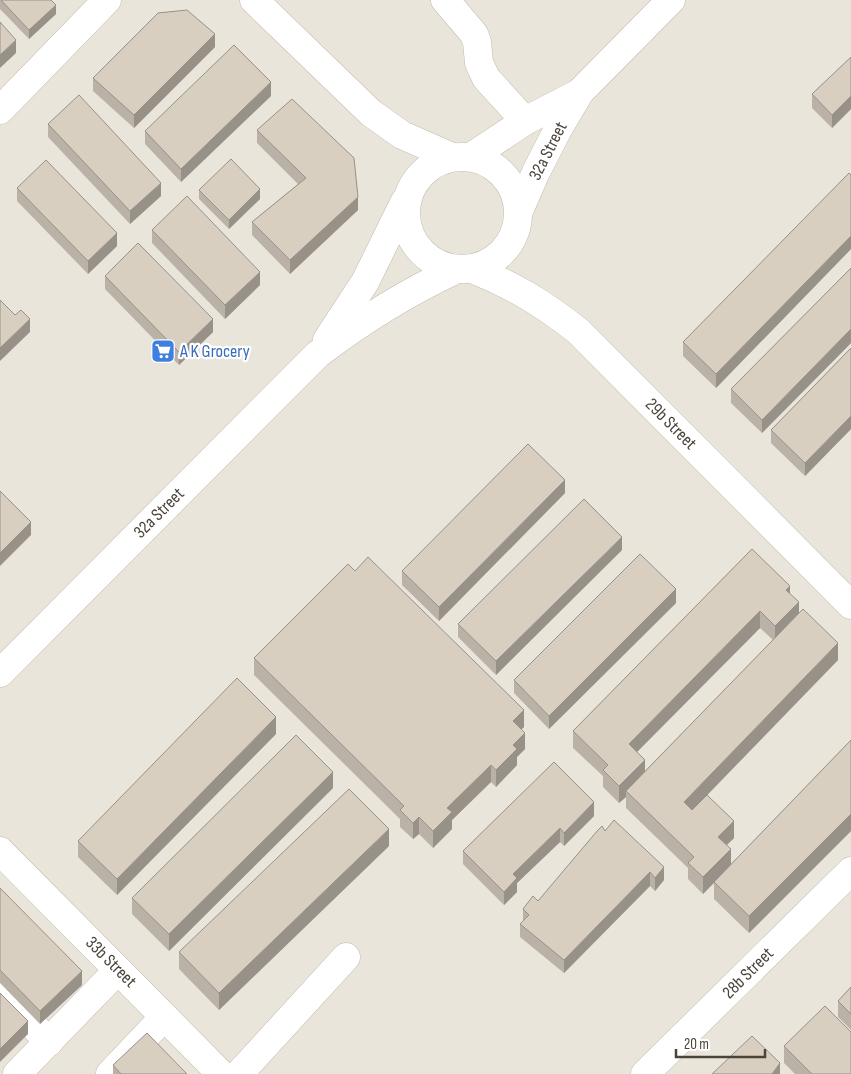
<svg xmlns="http://www.w3.org/2000/svg" width="851" height="1074" font-family="'Sofia Sans Condensed',sans-serif">
  <rect width="100%" height="100%" fill="#f6f3ec"/>
  <rect fill="#eae5da" x="0" y="0" width="851" height="1074"/>
  <g fill="none" stroke-linecap="round" stroke-linejoin="round">
    <g stroke="#c2bbae" stroke-width="29">
      <g id="minor">
        <polyline points="254,0 371,113 402,135 452,157"/>
        <polyline points="445,0 474,34 477,42 479,63 486,78 525,121"/>
        <polyline points="0,110 107,0"/>
        <circle cx="462" cy="213" r="56"/>
        <polyline points="471,157 525,121 579,93"/>
        <polyline points="519,211 536,172 557,131 580,92 671,0"/>
        <path d="M472 269C513 285 544 304 578 331L851 605"/>
        <polyline points="327,340 365,282 405,201"/>
        <path d="M0 673 318 354C361 321 406 293 455 270"/>
        <polyline points="0,851 221,1074"/>
        <polyline points="0,992 49,1042"/>
        <polyline points="17,1074 118,970"/>
        <polyline points="110,1074 164,1017"/>
        <polyline points="239,1074 346,957"/>
        <polyline points="645,1074 851,871"/>
      </g>
    </g>
    <use href="#minor" stroke="#fff" stroke-width="28"/>
  </g>
  <g fill="#bab2a6" fill-rule="evenodd">
    <polygon points="0,0 51,0 56,14 29,39 0,9"/>
    <polygon points="215,47 134,128 93,91 93,78"/>
    <polygon points="851,57 851,109 832,128 812,108 812,94"/>
    <polygon points="271,96 181,182 145,144 145,131"/>
    <polygon points="48,124 161,196 130,224 48,137"/>
    <polygon points="257,130 358,210 290,274 252,235 252,222 298,184 257,143"/>
    <polygon points="851,175 851,249 716,388 683,356 683,342"/>
    <polygon points="17,188 117,246 88,274 17,201"/>
    <polygon points="199,190 260,199 229,229 199,199"/>
    <polygon points="152,230 260,285 225,319 152,243"/>
    <polygon points="851,268 851,343 762,433 731,403 731,389"/>
    <polygon points="105,276 213,332 179,365 105,289"/>
    <polygon points="851,348 851,429 805,476 771,443 771,430"/>
    <polygon points="565,493 439,621 402,585 402,571"/>
    <path d="M752 549 790 594 799 614 838 660 707 795 734 838 727 845 731 864 851 740V831L749 933 714 899V883L703 894 688 879V868L626 808V797L619 803 603 787V776L573 748V731ZM760 628 773 640 645 771 637 752Z"/>
    <polygon points="622,550 496,675 458,637 458,624"/>
    <polygon points="676,603 549,729 514,693 514,680"/>
    <polygon points="254,658 524,727 521,729 525,749 517,757 517,765 496,787 491,782 452,820 452,829 433,848 419,834 413,839 400,827 400,819 254,675"/>
    <polygon points="276,734 117,895 78,857 78,841"/>
    <polygon points="333,788 169,951 132,914 132,898"/>
    <polygon points="594,816 564,846 560,842 517,883 517,892 504,905 463,864 463,851"/>
    <polygon points="605,831 664,880 655,891 650,886 564,973 520,937 520,924 523,921 523,909 538,901"/>
    <polygon points="389,846 219,1010 179,969 179,952"/>
    <polygon points="0,888 82,985 40,1024 0,983"/>
    <polygon points="851,987 851,1030 838,1017 838,1001"/>
    <polygon points="784,1046 851,1074 795,1074 784,1063"/>
    <polygon points="113,1065 187,1074 113,1074"/>
  </g>
  <g fill="#979187">
    <polygon points="56,5 56,14 29,39 29,30"/>
    <polygon points="215,34 215,47 134,128 134,115"/>
    <polygon points="16,40 16,53 0,68 0,55"/>
    <polygon points="271,82 271,96 181,182 181,169"/>
    <polygon points="851,96 851,109 832,128 832,115"/>
    <polygon points="161,183 161,196 130,224 130,211"/>
    <polygon points="260,189 260,199 229,229 229,220"/>
    <polygon points="358,197 358,210 290,274 290,260"/>
    <polygon points="117,233 117,246 88,274 88,261"/>
    <polygon points="851,236 851,249 716,388 716,374"/>
    <polygon points="260,272 260,285 225,319 225,305"/>
    <polygon points="30,319 30,332 0,361 0,348"/>
    <polygon points="213,319 213,332 179,365 179,352"/>
    <polygon points="851,329 851,343 762,433 762,420"/>
    <polygon points="851,416 851,429 805,476 805,463"/>
    <polygon points="565,480 565,493 439,621 439,607"/>
    <polygon points="31,522 31,535 0,566 0,553"/>
    <polygon points="622,537 622,550 496,675 496,661"/>
    <polygon points="790,586 790,603 786,590"/>
    <polygon points="676,589 676,603 549,729 549,716"/>
    <polygon points="799,602 799,619 775,643 775,626"/>
    <polygon points="760,611 760,628 629,760 629,744"/>
    <polygon points="838,643 838,660 684,819 684,802"/>
    <polygon points="524,710 524,727 513,738 513,721"/>
    <polygon points="276,717 276,734 117,895 117,879"/>
    <polygon points="525,733 525,749 517,757 517,765 496,787 496,770 513,745"/>
    <polygon points="645,760 645,776 626,791 626,797 619,803 619,786"/>
    <polygon points="491,765 491,782 452,820 452,829 433,848 433,831 447,808"/>
    <polygon points="333,772 333,788 169,951 169,934"/>
    <polygon points="594,802 594,816 564,846 564,833"/>
    <polygon points="851,814 851,831 749,933 749,916"/>
    <polygon points="419,817 419,834 413,839 413,823"/>
    <polygon points="734,821 734,838 718,853 718,837"/>
    <polygon points="560,828 560,842 517,883 517,892 504,905 504,892 513,874"/>
    <polygon points="389,829 389,846 219,1010 219,993"/>
    <polygon points="731,849 731,865 703,894 703,877"/>
    <polygon points="664,867 664,880 655,891 655,878"/>
    <polygon points="650,872 650,886 564,973 564,960"/>
    <polygon points="82,971 82,985 40,1024 40,1011"/>
    <polygon points="28,1021 28,1034 0,1062 0,1049"/>
    <polygon points="780,1063 780,1074 772,1074"/>
  </g>
  <g fill="#d8cfc1" stroke="#979187">
    <polygon points="1,0 51,0 56,5 29,30"/>
    <polygon points="187,10 215,34 134,115 93,78 158,13"/>
    <polygon points="0,22 16,40 0,55"/>
    <polygon points="234,45 271,82 181,169 145,131"/>
    <polygon points="851,57 851,96 832,115 812,94"/>
    <polygon points="79,95 161,183 130,211 48,124"/>
    <polygon points="292,99 354,158 358,197 290,260 252,222 306,178 257,130"/>
    <polygon points="231,159 260,189 229,220 199,190"/>
    <polygon points="46,160 117,233 88,261 17,188"/>
    <polygon points="849,173 851,175 851,236 716,374 683,342"/>
    <polygon points="187,196 260,272 225,305 152,230"/>
    <polygon points="138,243 213,319 179,352 105,276"/>
    <polygon points="851,268 851,329 762,420 731,389"/>
    <polygon points="0,300 15,315 21,310 30,319 0,348"/>
    <polygon points="851,348 851,416 805,463 771,430"/>
    <polygon points="528,444 565,480 439,607 402,571"/>
    <polygon points="0,491 31,522 0,553"/>
    <polygon points="584,499 622,537 496,661 458,624"/>
    <polygon points="752,549 790,586 786,590 799,602 775,626 760,611 629,744 645,760 619,786 603,770 608,765 573,731"/>
    <polygon points="640,554 676,589 549,716 514,680"/>
    <polygon points="368,557 524,710 513,721 525,733 513,745 517,749 496,770 491,765 447,808 452,812 433,831 419,817 413,823 400,810 404,806 254,658 348,564 355,571"/>
    <polygon points="803,609 838,643 684,802 692,810 707,795 734,821 718,837 731,849 703,877 688,863 694,857 626,791"/>
    <polygon points="237,678 276,717 117,879 78,841"/>
    <polygon points="296,735 333,772 169,934 132,898"/>
    <polygon points="851,740 851,814 749,916 714,882"/>
    <polygon points="554,762 594,802 564,833 560,828 513,874 517,878 504,892 463,851"/>
    <polygon points="349,789 389,829 219,993 179,952"/>
    <polygon points="614,820 664,867 655,878 650,872 564,960 520,924 529,915 523,909 533,896 538,901 598,830 602,826 605,831"/>
    <polygon points="0,888 82,971 40,1011 0,970"/>
    <polygon points="851,987 851,1014 838,1001"/>
    <polygon points="0,993 28,1021 0,1049"/>
    <polygon points="825,1006 851,1032 851,1074 812,1074 784,1046"/>
    <polygon points="147,1033 187,1074 121,1074 113,1065"/>
    <polygon points="752,1036 780,1063 772,1074 712,1074"/>
  </g>
  <defs>
    <g id="supermarket-square" transform="scale(1.25)"><rect x="-9" y="-9" width="18" height="18" rx="4" fill="#3f7fe0" stroke="#fff"/><path d="M-6-5.5h2.5l.6 2H6L4.5 2H-2.5L-4.4-4H-6ZM-1.5 3.2a1.3 1.3 0 1 0 .1 0ZM3 3.2a1.3 1.3 0 1 0 .1 0Z" fill="#fff"/></g>
  </defs>
  <g fill-rule="evenodd">
    <use href="#supermarket-square" x="163" y="351"/>
  </g>
  <g text-anchor="middle" dominant-baseline="central" stroke-width="4.5" stroke-linejoin="round" paint-order="stroke">
    <g font-size="18" fill="#4b4439" stroke="#fff">
      <text transform="translate(548 151) rotate(-63)">32a Street</text>
      <text transform="translate(671 424) rotate(45)">29b Street</text>
      <text transform="translate(159 513) rotate(-45)">32a Street</text>
      <text transform="translate(111 962) rotate(45)">33b Street</text>
      <text transform="translate(748 973) rotate(-45)">28b Street</text>
    </g>
    <g font-size="18" fill="#366cbe" stroke="#fff" text-anchor="start">
      <text x="180" y="351">A K Grocery</text>
    </g>
  </g>
  <path d="M676 1049v8h89v-8" fill="none" stroke="#4b4439" stroke-width="2.5"/>
  <text x="684" y="1049" font-size="15" fill="#4b4439" stroke="#ffffff" stroke-width="4" paint-order="stroke">20 m</text>
</svg>
